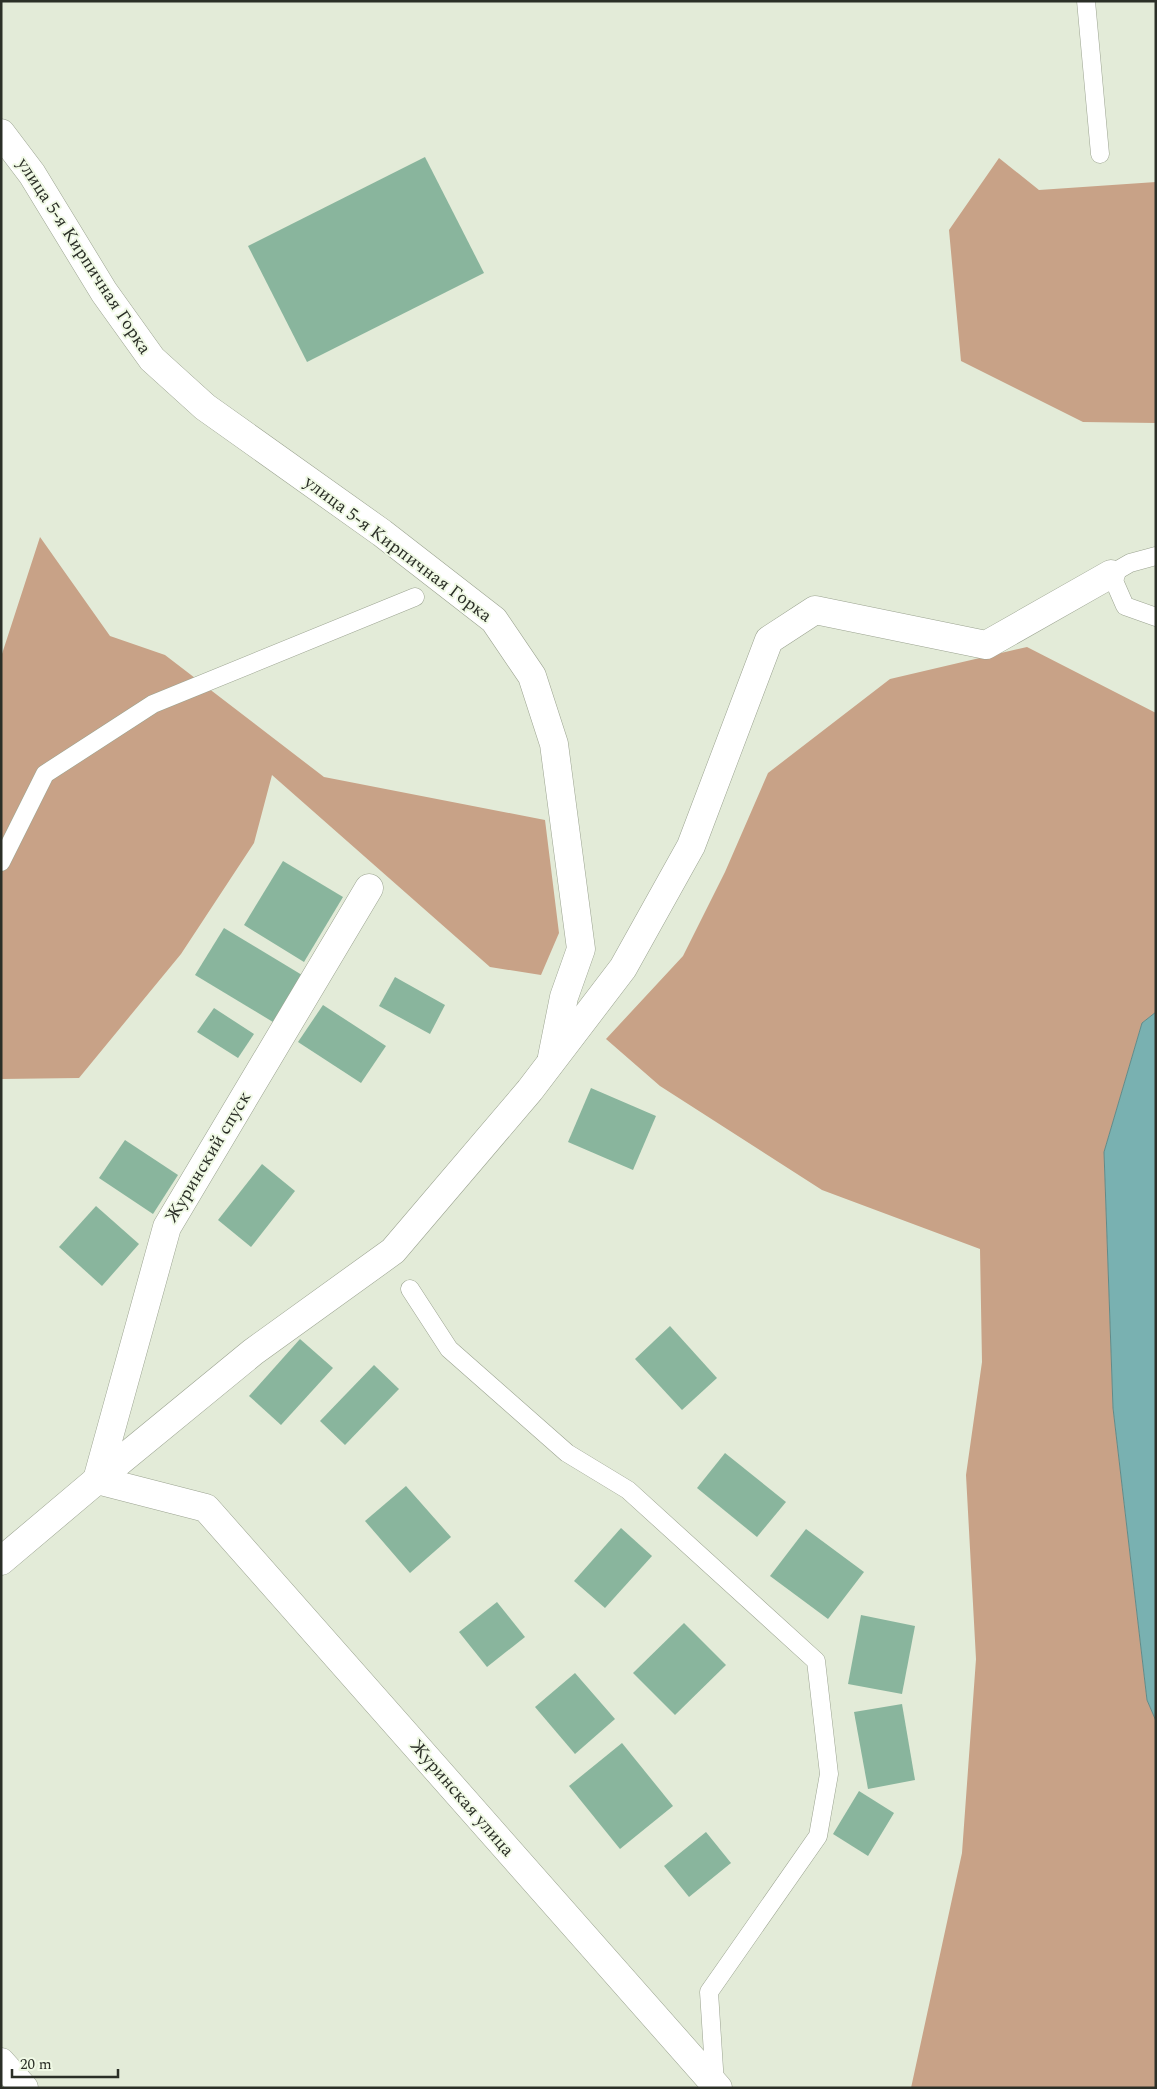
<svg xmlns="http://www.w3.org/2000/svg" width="1157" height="2089" font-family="Spectral,serif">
  <rect width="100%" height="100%" fill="#e3ebd8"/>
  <g fill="#c8a287">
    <polygon points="999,158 1039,190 1156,182 1156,423 1083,422 961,361 949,230"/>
    <polygon points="40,537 110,636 165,655 324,777 545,820 559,933 541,975 490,967 272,775 254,843 181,954 79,1078 1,1079 1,657"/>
    <polygon points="1027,647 1156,713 1156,1012 1142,1023 1104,1152 1113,1408 1147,1700 1156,1721 1156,2088 911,2088 962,1853 976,1659 966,1475 982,1362 980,1249 822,1190 660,1086 606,1039 683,956 725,872 768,773 890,679"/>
  </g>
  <polygon fill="#79b1b1" stroke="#628a88" points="1156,1012 1156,1721 1147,1700 1113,1408 1104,1152 1142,1023"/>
  <g fill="#89b59d">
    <polygon points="425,157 484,273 307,362 248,246"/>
    <polygon points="283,861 343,897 304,962 244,925"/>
    <polygon points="224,928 302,975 273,1022 195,975"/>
    <polygon points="395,977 445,1005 430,1034 379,1006"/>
    <polygon points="323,1005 386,1046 361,1083 298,1042"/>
    <polygon points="214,1008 254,1034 238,1058 197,1032"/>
    <polygon points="591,1088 656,1116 633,1170 568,1142"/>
    <polygon points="125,1140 178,1175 153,1214 99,1178"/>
    <polygon points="262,1164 295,1191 251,1247 218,1220"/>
    <polygon points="96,1206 139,1244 102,1286 59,1247"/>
    <polygon points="670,1326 717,1378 682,1410 635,1359"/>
    <polygon points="300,1339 333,1368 281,1425 249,1396"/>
    <polygon points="374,1365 399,1389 345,1445 320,1421"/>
    <polygon points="725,1453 786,1502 757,1537 697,1488"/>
    <polygon points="406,1486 451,1537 410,1573 365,1521"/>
    <polygon points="621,1528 652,1556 605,1608 574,1581"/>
    <polygon points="806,1529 864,1572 828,1619 770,1576"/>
    <polygon points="497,1602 525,1637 487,1667 459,1632"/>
    <polygon points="861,1615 915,1626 902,1694 848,1684"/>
    <polygon points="684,1623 726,1665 675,1715 633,1673"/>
    <polygon points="575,1673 615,1719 575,1754 535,1707"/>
    <polygon points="902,1704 915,1780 868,1789 854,1712"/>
    <polygon points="622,1743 673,1806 620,1849 569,1786"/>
    <polygon points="859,1791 894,1813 868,1856 833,1834"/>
    <polygon points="706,1832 731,1863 689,1897 664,1866"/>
  </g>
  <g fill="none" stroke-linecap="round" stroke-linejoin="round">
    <g stroke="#9ba390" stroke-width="19">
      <g id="service">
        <polyline points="1086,1 1100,154"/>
        <polyline points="1156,556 1130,563 1111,574 1125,606 1156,617"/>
        <polyline points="1,862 45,774 153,704 415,597"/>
        <polyline points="410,1289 449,1349 567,1453 628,1490 816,1661 829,1774 818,1836 709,1992 715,2084"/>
      </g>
    </g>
    <g stroke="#9ba390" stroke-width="29">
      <g id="minor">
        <polyline points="1,133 32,174 104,292 152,359 205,407 382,533 494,620 532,676 554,744 581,949 564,997 552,1057"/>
        <polyline points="97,1480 253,1352 393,1251 530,1090 623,968 691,846 769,640 815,610 986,645 1111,574"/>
        <polyline points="97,1480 167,1227 369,888"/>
        <polyline points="1,1561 97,1480 206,1508 718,2088"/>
      </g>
    </g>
    <g stroke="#9ba390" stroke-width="29">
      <polyline id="secondary" points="1,2062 24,2088"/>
    </g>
    <use href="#service" stroke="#fff" stroke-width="18"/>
    <use href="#minor" stroke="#fff" stroke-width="28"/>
    <use href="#secondary" stroke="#fff" stroke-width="28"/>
  </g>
  <g text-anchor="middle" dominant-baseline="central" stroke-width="4" stroke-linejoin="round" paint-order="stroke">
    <g font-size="18" fill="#2b2f27" stroke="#f0f9e5">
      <text transform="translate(84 256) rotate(57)">улица 5-я Кирпичная Горка</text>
      <text transform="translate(398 549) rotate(37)">улица 5-я Кирпичная Горка</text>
      <text transform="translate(208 1157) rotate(-59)">Журинский спуск</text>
      <text transform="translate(462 1798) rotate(49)">Журинская улица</text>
    </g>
  </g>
  <rect width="1157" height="2089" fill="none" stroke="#2b2f27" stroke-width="5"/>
  <path d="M12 2069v8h106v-8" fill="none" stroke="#2b2f27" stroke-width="2.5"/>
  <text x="20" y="2069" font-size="15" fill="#2b2f27" stroke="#f0f9e5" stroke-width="4" paint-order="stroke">20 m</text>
</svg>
